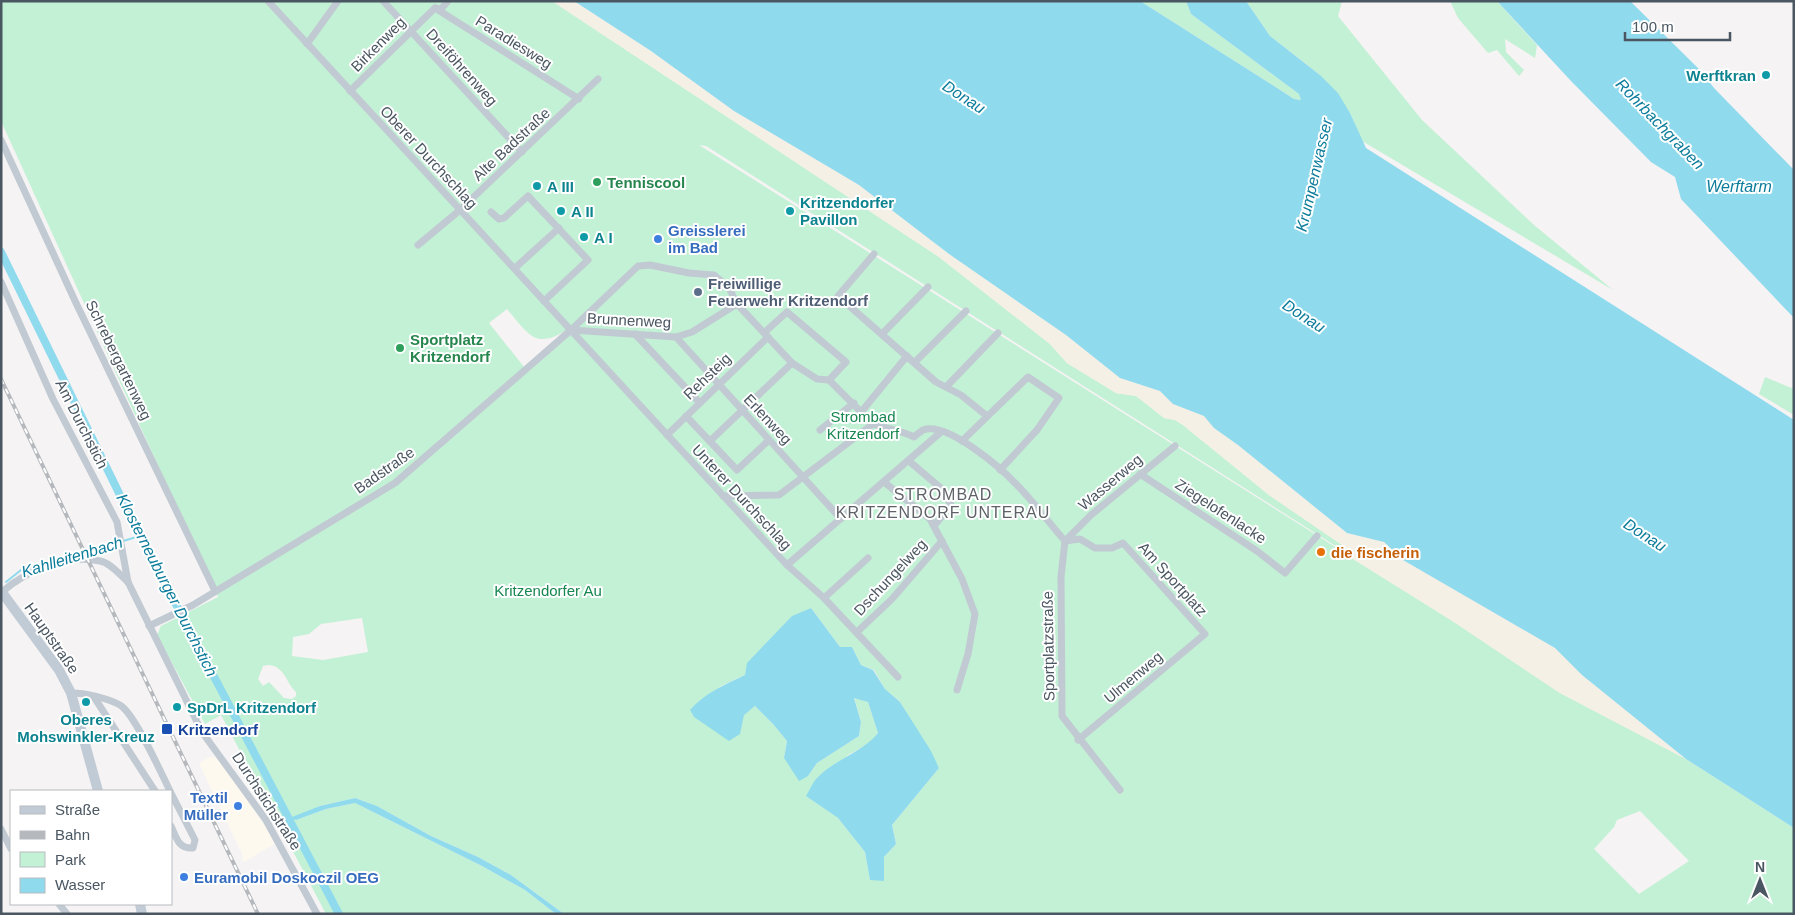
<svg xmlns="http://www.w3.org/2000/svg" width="1795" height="915" font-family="Arial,sans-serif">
  <rect width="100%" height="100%" fill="#f5f3f3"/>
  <polygon fill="#fdf9ef" points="210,757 218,757 276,843 247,860 242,862 243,856 199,763"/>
  <g fill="#c3f1d5" fill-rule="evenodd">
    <path d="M1 1H552L939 257 1050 344 1067 363 1116 393 1136 396 1164 418 1175 420 1183 425 1269 495 1345 547V552L706 146 699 145 1454 622 1560 693 1686 759 1794 828V914H564L511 875 478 857 431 836 377 806 355 798 320 806 296 820 326 809 355 803 482 866 525 890 556 914H326L221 715 205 724 157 635 161 626 218 597 1 121ZM507 309C530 336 536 351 571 327L789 565 571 334 528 372 489 323ZM811 608 840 647H852L861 665 874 670 885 689 900 702 939 768 892 825 896 844 884 857 870 880 865 852 838 818 807 796 848 755 870 743 878 733 868 702 854 697 861 722 859 736 817 763 808 776 784 758 787 741 773 724 755 706C741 718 712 725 695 717L721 686 745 675ZM362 618 368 652 323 660 292 656 293 637 309 634 321 624ZM268 665C285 666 286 683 296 692V696L292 699 284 698 269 682 263 686 258 679 263 666ZM1640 811 1689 861 1639 894 1594 849 1614 827 1617 820Z"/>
    <polygon points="1140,1 1186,1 1191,14 1299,94 1302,100 1294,99 1274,86"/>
    <polygon points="1246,1 1342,1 1338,16 1422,120 1534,225 1613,290 1362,141 1350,113 1319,74 1270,36"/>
    <polygon points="1450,1 1497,1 1537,45 1535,58 1505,39 1506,52 1524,70 1519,76 1497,50 1488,53 1458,18"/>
    <polygon points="1765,377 1794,389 1794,415 1759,394"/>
  </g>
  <polygon fill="#f5f0e5" points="552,1 574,1 651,51 734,111 859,185 949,254 1066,335 1120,378 1160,391 1173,404 1204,416 1214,428 1238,445 1347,533 1384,542 1403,560 1555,648 1582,675 1686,759 1560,693 1454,622 1343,553 1345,547 1269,495 1183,425 1175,420 1164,418 1137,396 1116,393 1067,363 1050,344 939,257"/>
  <g fill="#90daee">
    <polygon points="574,1 1140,1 1274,86 1294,99 1301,100 1299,94 1191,14 1186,1 1246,1 1270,36 1320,75 1338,93 1350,113 1366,148 1794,420 1794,828 1686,759 1582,675 1555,648 1403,560 1384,542 1347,533 1238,445 1214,428 1204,416 1173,404 1160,391 1120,378 1066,335 949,254 859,185 734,111 651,51"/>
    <polygon points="1497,1 1630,1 1700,70 1714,88 1794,170 1794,318 1681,199 1675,177 1651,162 1571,81"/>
    <path d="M811 608 840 647H852L861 665 873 670 885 689 900 702 931 751 939 768 892 825 896 844 884 857V881L870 880 865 852 838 818 806 796C809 791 812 784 816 779 833 760 862 753 878 733L868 702 854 698 861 722 859 736 817 763 808 776 799 781 784 758 787 741 773 724 755 706 744 715 740 734 729 741 694 717 690 710C705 693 724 685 745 675L747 663 792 616Z"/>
    <polygon points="355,798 377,806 431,836 478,857 511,875 564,914 556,914 525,890 482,866 355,803 326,809 296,820 293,819 292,817 320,806"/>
  </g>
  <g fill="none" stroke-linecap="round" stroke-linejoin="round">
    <g stroke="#90daee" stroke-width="2">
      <polyline points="123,541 140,536"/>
      <polyline points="6,582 21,570 118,542"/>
    </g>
    <polyline stroke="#90daee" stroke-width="8" points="1,252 140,536 339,914"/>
    <g stroke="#c1cad2" stroke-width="7">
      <polyline points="268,1 787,565 824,598 898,677"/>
      <polyline points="383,1 522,152"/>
      <polyline points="435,8 579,99"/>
      <polyline points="307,44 338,1"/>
      <polyline points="350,91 435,8 441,9 448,1"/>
      <polyline points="1,140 76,303 215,591"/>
      <polyline points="491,212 499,219 504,218 528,196 588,260 544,301"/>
      <polyline points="418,245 460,210 598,79"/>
      <polyline points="874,254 838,296 936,382 961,395 987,416"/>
      <polyline points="515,268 559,228"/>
      <polyline points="1,282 53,399 117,522 128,582"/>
      <polyline points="571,330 676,337 692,332 737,304"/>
      <polyline points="764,333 787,312 846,362 829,380"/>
      <polyline points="635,334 699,402"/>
      <polyline points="882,334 928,287"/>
      <polyline points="676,337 841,519"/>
      <polyline points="915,362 966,311"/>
      <polyline points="947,386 998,333"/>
      <polyline points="862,411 907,356"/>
      <polyline points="686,416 737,470 769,440"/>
      <polyline points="820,430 854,403"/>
      <polyline points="667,435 768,337"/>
      <polyline points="710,441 792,363"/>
      <polyline points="962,441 1028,377 1059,398 1037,430 1000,470"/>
      <polyline points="909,461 943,490 951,505 934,526"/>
      <polyline points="1140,474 1257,551 1285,573 1317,536"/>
      <polyline points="884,482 930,519 962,579 975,614 968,654 957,690"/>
      <path d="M723 496 779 495 873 424C887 429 900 430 914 437 916 435 920 432 923 430 947 421 1001 468 1017 485 1034 502 1049 523 1065 541"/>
      <polyline points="1065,541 1080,539 1095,548 1112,548 1123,543 1205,634 1078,740"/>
      <polyline points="1065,541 1061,577 1062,716 1120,790"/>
      <polyline points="1065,541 1091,515 1175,446"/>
      <polyline points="787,565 941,432"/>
      <path d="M2 592C27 570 66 554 100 561 111 563 120 575 128 582L202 732 266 820 317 914"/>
      <polyline points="824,598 868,558"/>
      <polyline points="149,626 193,605 395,483 571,330 638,266 650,265 689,273 714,275 729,288 737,304 792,363 817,379 829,380 873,424"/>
      <polyline points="857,632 892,599 942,541"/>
      <path d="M71 693C86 693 107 698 120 705 135 714 161 773 170 791"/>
      <polyline points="94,697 155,791"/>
      <path d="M171 793 195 840 193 848C178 849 177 838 171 826"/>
      <polyline points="1,829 11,849"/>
      <polyline points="59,904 67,914"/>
    </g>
    <g stroke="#c1cbd6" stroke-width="10">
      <polyline points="1,591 59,670 71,693 98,791"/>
      <polyline points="140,904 142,914"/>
    </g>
    <g stroke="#b5b8bd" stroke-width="4">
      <polyline id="rail" points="1,379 258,914"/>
    </g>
    <use href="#rail" stroke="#fff" stroke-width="2" stroke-dasharray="5.5" stroke-linecap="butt"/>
  </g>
  <g fill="#0f9aa8" stroke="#fff" stroke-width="2">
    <circle cx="1766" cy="75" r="5"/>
    <circle cx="537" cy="186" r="5"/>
    <circle cx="561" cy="211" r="5"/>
    <circle cx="790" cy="211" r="5"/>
    <circle cx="584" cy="237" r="5"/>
    <circle cx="86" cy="702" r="5"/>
    <circle cx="177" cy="707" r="5"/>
  </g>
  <g fill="#2e9e5b" stroke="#fff" stroke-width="2">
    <circle cx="597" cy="182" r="5"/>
    <circle cx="400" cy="348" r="5"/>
  </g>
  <g fill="#3f7fe0" stroke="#fff" stroke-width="2">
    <circle cx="658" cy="239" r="5"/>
    <circle cx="238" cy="806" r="5"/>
    <circle cx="184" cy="877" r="5"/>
  </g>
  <circle fill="#5c6f8a" stroke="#fff" stroke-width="2" cx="698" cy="292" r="5"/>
  <circle fill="#e8710a" stroke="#fff" stroke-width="2" cx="1321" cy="552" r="5"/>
  <rect fill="#1a4fb4" stroke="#fff" stroke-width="2" x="161" y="723" width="12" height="12" rx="2.5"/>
  <g text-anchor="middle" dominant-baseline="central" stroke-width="4" stroke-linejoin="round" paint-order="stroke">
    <g font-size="15" fill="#4a5661" stroke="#fff">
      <text transform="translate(514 42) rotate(32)">Paradiesweg</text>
      <text transform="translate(378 44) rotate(-45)">Birkenweg</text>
      <text transform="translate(462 67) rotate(48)">Dreiföhrenweg</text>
      <text transform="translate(511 144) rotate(-43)">Alte Badstraße</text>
      <text transform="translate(429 157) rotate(47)">Oberer Durchschlag</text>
      <text transform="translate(629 320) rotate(3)">Brunnenweg</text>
      <text transform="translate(119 360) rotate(64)">Schrebergartenweg</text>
      <text transform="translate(707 376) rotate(-44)">Rehsteig</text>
      <text transform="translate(768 419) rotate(47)">Erlenweg</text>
      <text transform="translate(82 424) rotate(63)">Am Durchstich</text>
      <text transform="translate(384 470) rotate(-35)">Badstraße</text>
      <text transform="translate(1110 482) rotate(-40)">Wasserweg</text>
      <text transform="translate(742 497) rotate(47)">Unterer Durchschlag</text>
      <text transform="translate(1221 511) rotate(33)">Ziegelofenlacke</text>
      <text transform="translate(890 577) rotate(-47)">Dschungelweg</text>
      <text transform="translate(1173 579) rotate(48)">Am Sportplatz</text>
      <text transform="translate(52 638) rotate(55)">Hauptstraße</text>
      <text transform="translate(1048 646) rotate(-91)">Sportplatzstraße</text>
      <text transform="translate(1133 677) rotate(-40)">Ulmenweg</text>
      <text transform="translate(267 801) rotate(57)">Durchstichstraße</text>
    </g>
    <g font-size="15" font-weight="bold" fill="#0d838f" stroke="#fff" text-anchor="start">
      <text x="1756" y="75" text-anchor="end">Werftkran</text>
      <text x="547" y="186">A III</text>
      <text x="800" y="202">Kritzendorfer<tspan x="800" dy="17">Pavillon</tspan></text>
      <text x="571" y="211">A II</text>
      <text x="594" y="237">A I</text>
      <text x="187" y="707">SpDrL Kritzendorf</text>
      <text x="86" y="719" text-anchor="middle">Oberes<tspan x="86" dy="17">Mohswinkler-Kreuz</tspan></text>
    </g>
    <g font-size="15" font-weight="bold" fill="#27864d" stroke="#fff" text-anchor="start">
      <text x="607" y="182">Tenniscool</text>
      <text x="410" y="339">Sportplatz<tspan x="410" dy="17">Kritzendorf</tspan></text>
    </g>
    <g font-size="15" font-weight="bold" fill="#366cbe" stroke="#fff" text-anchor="start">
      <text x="668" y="230">Greisslerei<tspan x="668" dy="17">im Bad</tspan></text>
      <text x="228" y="797" text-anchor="end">Textil<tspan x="228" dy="17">Müller</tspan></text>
      <text x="194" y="877">Euramobil Doskoczil OEG</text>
    </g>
    <g font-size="15" font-weight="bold" fill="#4e5e75" stroke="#fff" text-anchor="start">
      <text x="708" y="283">Freiwillige<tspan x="708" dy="17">Feuerwehr Kritzendorf</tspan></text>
    </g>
    <g font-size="15" fill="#17864f" stroke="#fff">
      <text x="863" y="416">Strombad<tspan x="863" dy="17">Kritzendorf</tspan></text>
      <text x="548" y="590">Kritzendorfer Au</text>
    </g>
    <g font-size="15" font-weight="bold" fill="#c56008" stroke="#fff" text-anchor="start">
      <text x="1331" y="552">die fischerin</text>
    </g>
    <g font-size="15" font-weight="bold" fill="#164399" stroke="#fff" text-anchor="start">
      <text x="178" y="729">Kritzendorf</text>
    </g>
    <g font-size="16" font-style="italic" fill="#0c7c9b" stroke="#fff">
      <text transform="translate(964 97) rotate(33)">Donau</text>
      <text transform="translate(1660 124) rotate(46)">Rohrbachgraben</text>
      <text transform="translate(1314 175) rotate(-77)">Krumpenwasser</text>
      <text x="1739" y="186">Werftarm</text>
      <text transform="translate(1304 316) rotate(33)">Donau</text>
      <text transform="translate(1645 535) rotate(33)">Donau</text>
      <text transform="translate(72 557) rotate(-17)">Kahlleitenbach</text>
      <text transform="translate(167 585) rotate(63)">Klosterneuburger Durchstich</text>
    </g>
    <g font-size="16" letter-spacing="1" fill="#5f6368" stroke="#fff">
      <text x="943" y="494">STROMBAD<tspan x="943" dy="18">KRITZENDORF UNTERAU</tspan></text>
    </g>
  </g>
  <rect width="1795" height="915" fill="none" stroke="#4a5661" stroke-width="5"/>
  <rect x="10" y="790" width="162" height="115" fill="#ffffff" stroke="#b7bbc0"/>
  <rect x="20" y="806" width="25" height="8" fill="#c1cbd6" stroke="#b7bbc0"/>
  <text x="55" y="815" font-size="15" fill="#4a5661">Straße</text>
  <rect x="20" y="831" width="25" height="8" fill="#b5b8bd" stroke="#b7bbc0"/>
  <text x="55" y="840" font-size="15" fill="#4a5661">Bahn</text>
  <rect x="20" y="852" width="25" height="15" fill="#c3f1d5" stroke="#b7bbc0"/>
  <text x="55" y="865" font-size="15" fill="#4a5661">Park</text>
  <rect x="20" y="878" width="25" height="15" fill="#90daee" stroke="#b7bbc0"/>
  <text x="55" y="890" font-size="15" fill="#4a5661">Wasser</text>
  <g transform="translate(1760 880)" stroke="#ffffff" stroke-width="4" paint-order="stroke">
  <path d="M0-4L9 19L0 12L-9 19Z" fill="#4a5661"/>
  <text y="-8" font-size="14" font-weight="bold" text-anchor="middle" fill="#4a5661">N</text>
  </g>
  <path d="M1625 32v8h105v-8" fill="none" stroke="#4a5661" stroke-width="2.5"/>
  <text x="1632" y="32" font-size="15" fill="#4a5661" stroke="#ffffff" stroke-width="4" paint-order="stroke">100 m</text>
</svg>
